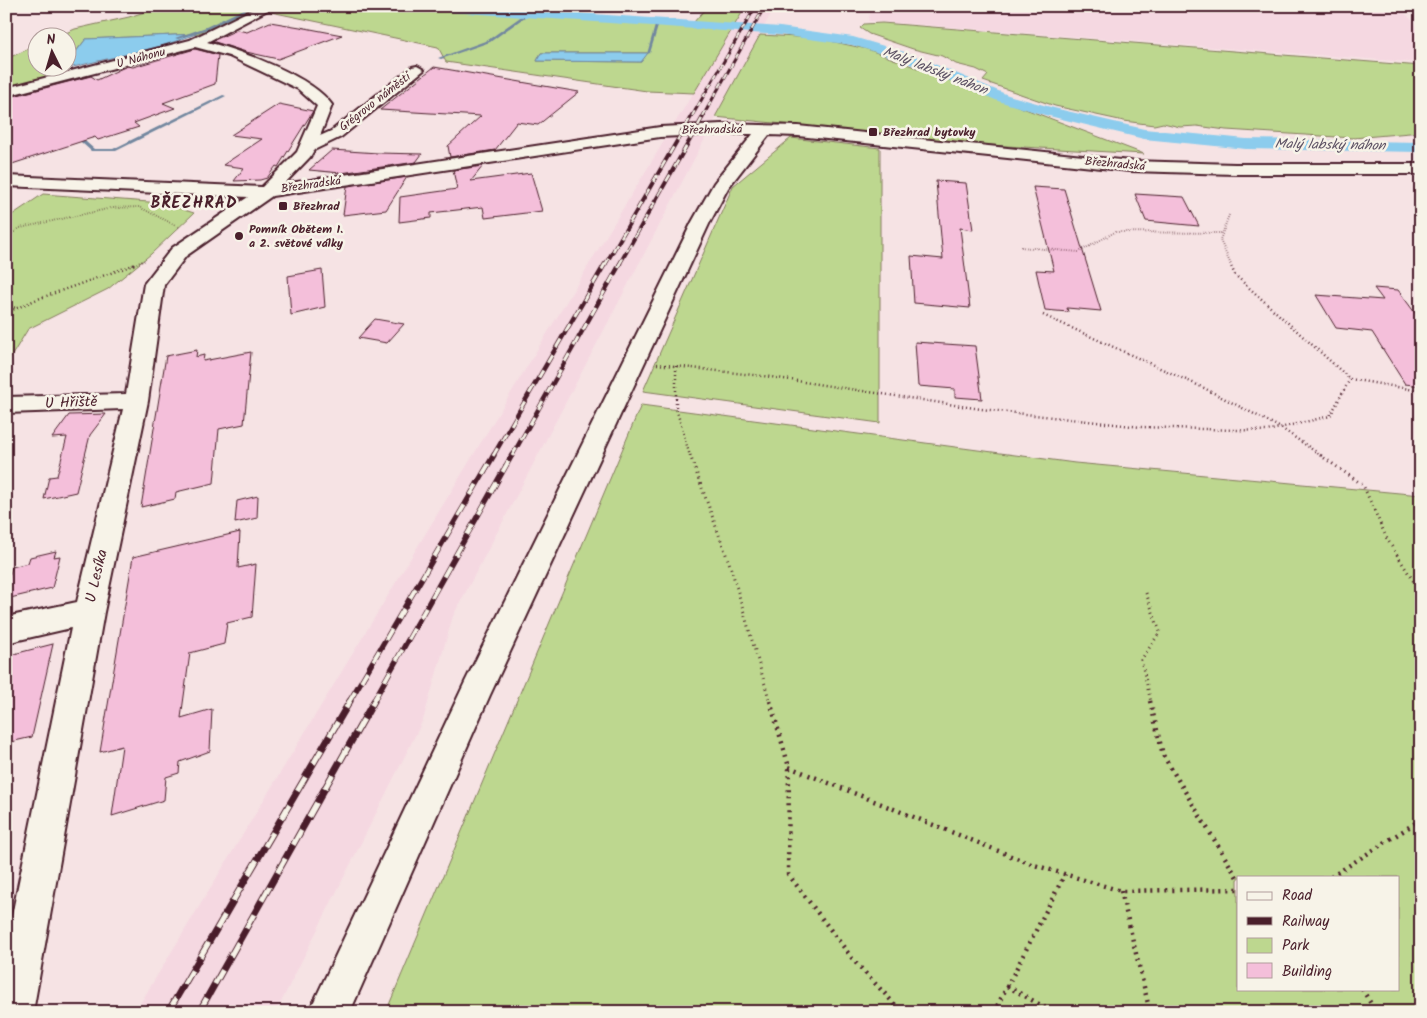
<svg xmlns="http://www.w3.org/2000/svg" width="1427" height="1018" font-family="Kalam,sans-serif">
  <rect width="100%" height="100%" fill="#f6e3e4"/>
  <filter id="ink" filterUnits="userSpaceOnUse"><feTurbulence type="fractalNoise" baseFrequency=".02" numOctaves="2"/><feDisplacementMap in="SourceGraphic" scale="10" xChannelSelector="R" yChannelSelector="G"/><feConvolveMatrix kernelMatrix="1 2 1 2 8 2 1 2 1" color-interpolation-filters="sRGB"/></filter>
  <g filter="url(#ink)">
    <g fill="#f5d8e1">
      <polygon points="746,6 775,6 453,616 423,720 276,1012 135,1012"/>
      <polygon points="872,6 1397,6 1412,20 1421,34 1421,63 868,21"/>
    </g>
    <g fill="#bdd78f" stroke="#847b5d" fill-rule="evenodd">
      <polygon points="163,6 268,6 196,34 86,39 68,61 68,38 54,38 75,29 129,17"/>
      <path d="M283 6H507L508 11 693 23 708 6H746L694 93 647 91 446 62 438 47 271 12ZM541 53H647L641 62 537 61Z"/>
      <polygon points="882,23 1421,66 1421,132 1353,138 1226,130 1197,126 1180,127 1163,123 1154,125 1124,121 1055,106 983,81 988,75 976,69 956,64 942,56 913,49 869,34 860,28 864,24"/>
      <polygon points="760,35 816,38 867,49 1144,154 989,145 715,117"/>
      <polygon points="37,45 38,68 62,68 53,77 6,87 6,59"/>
      <polygon points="791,138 880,148 880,423 643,391 733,186"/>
      <polygon points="43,194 162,203 194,213 151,254 108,289 28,329 6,365 6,219"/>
      <path d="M641 405 1075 463 1421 495V1012H386ZM1238 877H1398V989H1238Z"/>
    </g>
    <g fill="#8ccced" stroke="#72879f">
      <polygon points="196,34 162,46 60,70 62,68 68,68 68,62 86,39"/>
      <polygon points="541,53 648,53 641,62 537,61"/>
    </g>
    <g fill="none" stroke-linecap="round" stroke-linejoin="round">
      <g fill="#72879f" fill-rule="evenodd">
        <polygon points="250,6 255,6 208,29 178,39 175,38 206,27"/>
        <polygon points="526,13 529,14 490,42 441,59 438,58 488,40"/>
        <polygon points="656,22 659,23 650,53 647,54"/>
        <polygon points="68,67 68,68 67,69 54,72 49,76 46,75 52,70"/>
        <polygon points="223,95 226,96 116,151 91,151 73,135 77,134 94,149 113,149"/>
      </g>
      <polygon fill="#8ccced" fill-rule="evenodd" points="440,6 477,6 780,27 853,37 908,53 1008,95 1054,108 1144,129 1246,139 1421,142 1421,152 1246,149 1144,139 1045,115 998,101 898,59 852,45 780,35 451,12"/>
    </g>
    <g fill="#f4bfda" stroke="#4a1f2b">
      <polygon points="270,22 300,27 342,35 278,59 246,52 212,41 237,30 247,32"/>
      <polygon points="195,49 218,55 215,84 163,103 175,108 134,123 139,127 98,140 95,137 6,166 6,98 91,76 97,80 127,66 133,67"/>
      <polygon points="434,67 579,92 538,125 517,122 495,150 450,157 448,146 481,116 380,110"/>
      <polygon points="279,104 313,111 278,167 276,166 267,178 260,180 234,181 244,168 223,165 262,139 231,135"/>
      <polygon points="332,150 378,153 422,154 416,162 341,173 309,170"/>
      <polygon points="483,166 471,181 531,173 542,211 485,218 483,207 431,213 431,218 399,222 400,197 457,189 453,170"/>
      <polygon points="407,177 386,210 343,215 347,186"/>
      <polygon points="936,181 966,183 973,230 960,228 970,308 914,303 911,256 943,259"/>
      <polygon points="1033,187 1064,189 1101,311 1067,308 1068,312 1045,310 1036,270 1054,271"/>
      <polygon points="1135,194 1184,197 1199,226 1146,221"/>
      <polygon points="322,270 325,307 291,315 288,276"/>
      <polygon points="1374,288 1398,290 1421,321 1421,386 1405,384 1372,332 1336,328 1316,295 1383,300"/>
      <polygon points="375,319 404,324 387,343 358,338"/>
      <polygon points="915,342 975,346 982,399 955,397 955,389 918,386"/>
      <polygon points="197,350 196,357 204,355 203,361 251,352 244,424 219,429 214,483 176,492 175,499 141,507 166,356"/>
      <polygon points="106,414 90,435 76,492 44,499 49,477 57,476 67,437 52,438 69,415"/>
      <polygon points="258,496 257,518 235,523 237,501"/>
      <polygon points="240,532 238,568 256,564 252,617 227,623 224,644 190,653 181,718 212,709 210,751 180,762 179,773 166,777 164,800 112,816 122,746 100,752 133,557"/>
      <polygon points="56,551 54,557 60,556 52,588 6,599 6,588 12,567 28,563 30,557"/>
      <polygon points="53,644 32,737 6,743 6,656"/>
    </g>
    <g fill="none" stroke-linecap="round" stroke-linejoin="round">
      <g stroke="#4a1f2b" stroke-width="4">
        <path id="minor" d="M259 6H275L207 42C241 51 312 76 332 105L320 136 331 131 412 67 417 66 424 70 341 137 314 150 310 157 284 184 660 127 722 124 798 126 1130 161 1235 164H1421V174H1235L1130 171 798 136 769 135 728 188 710 222 490 695 350 1012H309L465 682 692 222 714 183 753 134H722L660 137 272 196 186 256 164 285 148 401 104 612 33 1012H6V945L71 628 6 643V617L77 602 123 409 6 413V397L126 394 144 284 172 248 248 197 6 186V176L262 187 297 152 317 106 298 89 229 56 195 47 6 96V88L190 40Z"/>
      </g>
      <g stroke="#4a1f2b" stroke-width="2" stroke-dasharray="0.5 2" stroke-linecap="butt">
        <polyline points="1229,215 1220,240 1231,265"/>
        <polyline points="6,238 20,228 112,208 139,207 179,227"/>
        <polyline points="1021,247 1079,252 1115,232 1223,233"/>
        <polyline points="132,265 146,260"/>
      </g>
      <g stroke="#4a1f2b" stroke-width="2.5" stroke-dasharray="1 3" stroke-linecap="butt">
        <polyline points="6,306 17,308"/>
        <polyline points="6,313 35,300 136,264"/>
        <polyline points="1043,315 1204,388 1281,428 1322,456"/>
        <polyline points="657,364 771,377 981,409 1141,427 1267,431 1330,416 1350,379 1235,275 1230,264"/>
        <polyline points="676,366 676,408 690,456"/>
        <polyline points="1350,379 1421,391"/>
      </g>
      <g stroke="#4a1f2b" stroke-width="3" stroke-dasharray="1 4" stroke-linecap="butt">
        <polyline points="690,455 731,568 770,702"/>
        <polyline points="1320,455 1363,485 1387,539 1421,593"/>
        <polyline points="1146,593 1160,632 1141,660 1151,702"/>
      </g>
      <g stroke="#4a1f2b" stroke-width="4.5" stroke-dasharray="2 5" stroke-linecap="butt">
        <polyline points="770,701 789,767 788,874 855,962 902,1012"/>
        <polyline points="1150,701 1163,755 1238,879"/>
        <polyline points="789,767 1031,864 1121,891 1238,889"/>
        <polyline points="1331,877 1417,822 1421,812"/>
        <polyline points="1121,891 1150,1012"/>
        <polyline points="1007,986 1053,1012"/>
        <polyline points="1362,989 1376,1012"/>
        <polyline points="994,1012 1065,874"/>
      </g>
      <use href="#minor" fill="#f7f3e8" fill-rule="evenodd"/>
      <g stroke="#4a1f2b" stroke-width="3">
        <g id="rail-far4">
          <polyline points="692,116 756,6"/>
          <polyline points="703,116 765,6"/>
        </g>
      </g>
      <g stroke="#4a1f2b" stroke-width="4">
        <g id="rail-far3">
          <polyline points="605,265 692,115"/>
          <polyline points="619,265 704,115"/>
        </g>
      </g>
      <g stroke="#4a1f2b" stroke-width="4.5">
        <g id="rail-far2">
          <polyline points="493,456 605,264"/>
          <polyline points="512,456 620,264"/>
        </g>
      </g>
      <g stroke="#4a1f2b" stroke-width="5.5">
        <g id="rail-far1">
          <polyline points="349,702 494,455"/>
          <polyline points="373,702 512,455"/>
        </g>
      </g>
      <g stroke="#4a1f2b" stroke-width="7">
        <g id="rail">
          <polyline points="168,1012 350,701"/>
          <polyline points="199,1012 374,701"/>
        </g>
      </g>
      <use href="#rail-far4" stroke="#f7f3e8" stroke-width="2" stroke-dasharray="5.5" stroke-linecap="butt"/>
      <use href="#rail-far3" stroke="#f7f3e8" stroke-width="2.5" stroke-dasharray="8" stroke-linecap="butt"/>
      <use href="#rail-far2" stroke="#f7f3e8" stroke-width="3" stroke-dasharray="9" stroke-linecap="butt"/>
      <use href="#rail-far1" stroke="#f7f3e8" stroke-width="4" stroke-dasharray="12" stroke-linecap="butt"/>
      <use href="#rail" stroke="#f7f3e8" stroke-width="5" stroke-dasharray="16" stroke-linecap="butt"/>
    </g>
  </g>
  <g fill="#4a1f2b" stroke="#f7f3e8" stroke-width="2">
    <rect x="868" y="127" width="10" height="10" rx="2.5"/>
    <rect x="278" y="201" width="10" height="10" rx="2.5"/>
    <circle cx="239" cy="236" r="5"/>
  </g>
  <g text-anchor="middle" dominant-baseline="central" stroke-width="5" stroke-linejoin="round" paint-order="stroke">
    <g font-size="12" fill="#4a1f2b" stroke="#f7f3e8">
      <text transform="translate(141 58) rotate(-15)">U Náhonu</text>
      <text transform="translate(375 102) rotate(-38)">Grégrovo náměstí</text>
      <text transform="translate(712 130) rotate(-1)">Březhradská</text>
      <text transform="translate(1115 164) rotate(5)">Březhradská</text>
      <text transform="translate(311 185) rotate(-8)">Březhradská</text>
    </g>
    <g font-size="12" font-weight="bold" fill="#4a1f2b" stroke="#f7f3e8" text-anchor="start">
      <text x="883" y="132">Březhrad bytovky</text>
      <text x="293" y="206">Březhrad</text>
      <text x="249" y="229">Pomník Obětem 1.<tspan x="249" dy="14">a 2. světové války</tspan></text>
    </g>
    <g font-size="14" font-style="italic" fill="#5e5365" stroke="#f7f3e8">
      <text transform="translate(935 71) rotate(21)">Malý labský náhon</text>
      <text transform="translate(1330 145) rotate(1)">Malý labský náhon</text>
    </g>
    <g font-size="15" fill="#4a1f2b" stroke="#f7f3e8">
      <text transform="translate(71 403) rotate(-2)">U Hřiště</text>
      <text transform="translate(97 576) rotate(-77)">U Lesíka</text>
    </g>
    <g font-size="16" font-weight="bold" letter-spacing="1" fill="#4a1f2b" stroke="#f7f3e8">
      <text x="194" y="203">BŘEZHRAD</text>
    </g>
  </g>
  <rect width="1427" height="1018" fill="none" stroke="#f7f3e8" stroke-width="25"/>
  <rect x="12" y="12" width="1402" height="993" fill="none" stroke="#4a1f2b" stroke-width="2" filter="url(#ink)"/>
  <rect x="1237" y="876" width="162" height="115" fill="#f7f3e8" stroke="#b29e9c"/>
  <rect x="1247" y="892" width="25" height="8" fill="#f7f3e8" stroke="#b29e9c"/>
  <text x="1282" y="900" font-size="15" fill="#4a1f2b">Road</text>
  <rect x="1247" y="917" width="25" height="8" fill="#4a1f2b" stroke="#b29e9c"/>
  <text x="1282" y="926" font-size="15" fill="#4a1f2b">Railway</text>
  <rect x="1247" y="938" width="25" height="15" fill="#bdd78f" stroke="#b29e9c"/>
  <text x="1282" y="950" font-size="15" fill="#4a1f2b">Park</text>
  <rect x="1247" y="963" width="25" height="15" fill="#f4bfda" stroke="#b29e9c"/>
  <text x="1282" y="976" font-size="15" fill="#4a1f2b">Building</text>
  <g transform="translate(52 52) rotate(355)"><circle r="24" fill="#f7f3e8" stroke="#b29e9c"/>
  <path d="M0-4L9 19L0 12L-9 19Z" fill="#4a1f2b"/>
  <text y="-8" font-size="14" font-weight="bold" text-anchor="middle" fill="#4a1f2b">N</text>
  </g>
</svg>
